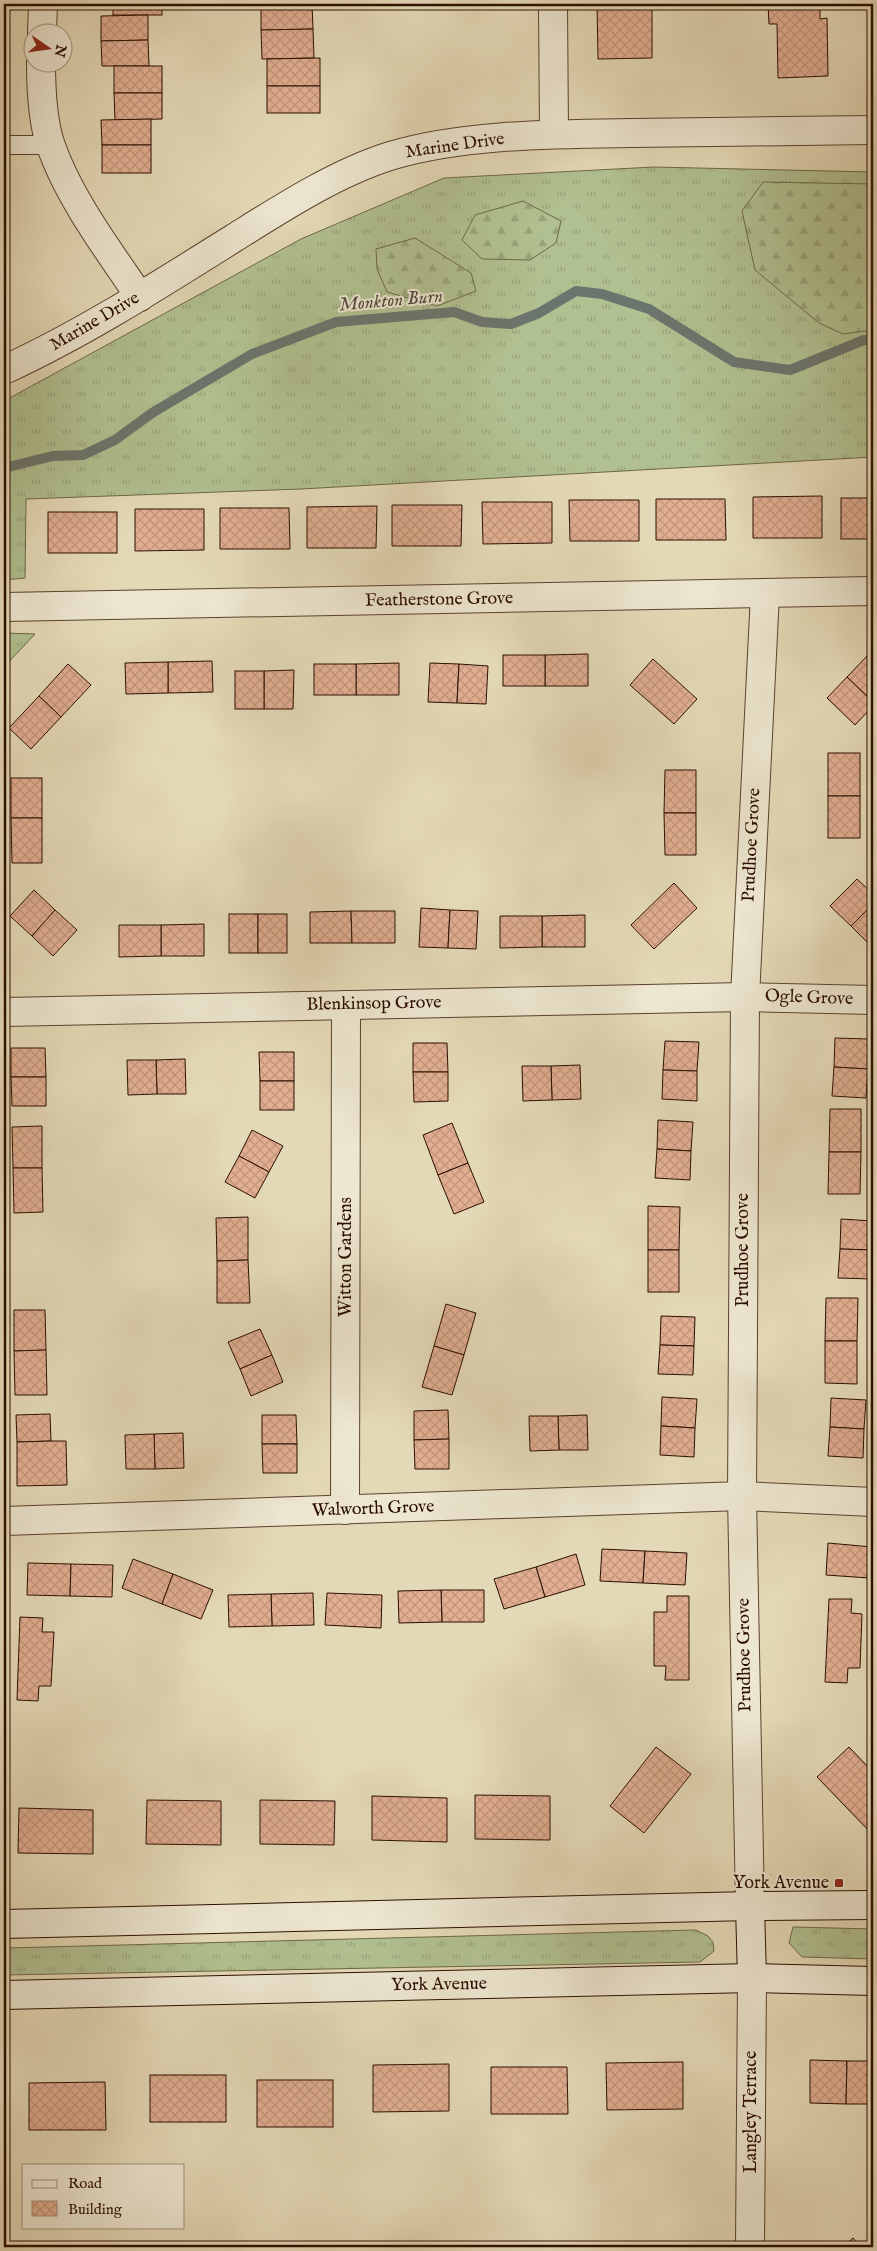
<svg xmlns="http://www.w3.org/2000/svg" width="877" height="2251" font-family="'IM FELL English',serif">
  <defs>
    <pattern id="grass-tufts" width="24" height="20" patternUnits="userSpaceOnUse" patternTransform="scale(1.25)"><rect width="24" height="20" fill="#b1c090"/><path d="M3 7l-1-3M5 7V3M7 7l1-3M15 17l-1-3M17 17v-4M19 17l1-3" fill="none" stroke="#98a47a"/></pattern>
    <pattern id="forest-firs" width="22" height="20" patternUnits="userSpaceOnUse" patternTransform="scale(1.25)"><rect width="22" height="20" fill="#b1c090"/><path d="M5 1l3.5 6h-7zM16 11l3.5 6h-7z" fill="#98a47a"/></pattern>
    <pattern id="building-cross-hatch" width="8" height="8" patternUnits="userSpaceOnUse" patternTransform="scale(1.25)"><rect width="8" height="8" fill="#e1ae91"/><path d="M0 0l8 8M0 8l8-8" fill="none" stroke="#c1947b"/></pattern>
  </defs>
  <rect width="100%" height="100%" fill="#e4d9b6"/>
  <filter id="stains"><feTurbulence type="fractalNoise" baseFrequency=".004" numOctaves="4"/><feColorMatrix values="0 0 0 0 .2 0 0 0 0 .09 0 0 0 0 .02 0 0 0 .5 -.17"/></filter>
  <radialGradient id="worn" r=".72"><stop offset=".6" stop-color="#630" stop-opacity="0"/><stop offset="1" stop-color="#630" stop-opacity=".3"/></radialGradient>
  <g fill="url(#grass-tufts)" stroke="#6e6748">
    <polygon points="654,167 873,172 873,457 301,489 26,499 25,578 4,580 4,401 301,239 444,178"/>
    <polygon points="4,633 35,634 4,667"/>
    <polygon points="793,1927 873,1929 873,1959 802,1957 789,1943"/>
    <polygon points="696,1930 708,1936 713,1942 714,1951 700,1962 4,1975 4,1949 7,1948"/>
  </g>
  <g fill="url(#forest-firs)" stroke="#6e6748">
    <polygon points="763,182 873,184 873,330 843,334 819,323 755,270 742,211"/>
    <polygon points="523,201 561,221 556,243 530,260 482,259 462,240 475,215"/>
    <polygon points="415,238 471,273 476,291 437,306 387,292 377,269 376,249"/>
  </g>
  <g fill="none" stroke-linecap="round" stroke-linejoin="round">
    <polyline stroke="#6c756d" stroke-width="10" points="4,468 53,456 83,455 115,440 152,413 252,354 336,322 454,312 482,322 511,324 539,313 576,291 602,294 649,309 734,362 790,370 864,340 873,340"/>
  </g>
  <g fill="url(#building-cross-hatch)" stroke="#2c0e00">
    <rect x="113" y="4" width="49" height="11"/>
    <polygon points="312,4 313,29 261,30 261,5"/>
    <polygon points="597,4 658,4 652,5 652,58 598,59"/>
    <polygon points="768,4 820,4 820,19 827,18 828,76 778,78 777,24 769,24"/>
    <polygon points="148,15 148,40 101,41 101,16"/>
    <polygon points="313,29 314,58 262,59 261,30"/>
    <polygon points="148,40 149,66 102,66 101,41"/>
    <polygon points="320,58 320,86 267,86 267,59"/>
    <rect x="114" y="66" width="48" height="27"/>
    <rect x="267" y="86" width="53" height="27"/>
    <polygon points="114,93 162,93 162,119 115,120"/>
    <polygon points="151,119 151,145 102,145 101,120"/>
    <rect x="102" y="145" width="49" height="28"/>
    <polygon points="822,496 822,538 753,538 753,497"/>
    <rect x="841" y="498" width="32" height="41"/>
    <polygon points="656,499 725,499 726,540 656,540"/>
    <polygon points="569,500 639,500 639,541 570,541"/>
    <polygon points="482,502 552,502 552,543 483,544"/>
    <polygon points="392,505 462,505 461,546 392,546"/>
    <polygon points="377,506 376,548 307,548 307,507"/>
    <polygon points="220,508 289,508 290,549 220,549"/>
    <polygon points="135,509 204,509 204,550 135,551"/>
    <rect x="48" y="512" width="69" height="41"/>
    <polygon points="588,654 588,686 545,686 545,655"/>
    <rect x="503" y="655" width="42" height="31"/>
    <polygon points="867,656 873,662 873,702 847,677"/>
    <polygon points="653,659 697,699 674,724 630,685"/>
    <polygon points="212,661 213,692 168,693 168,662"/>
    <polygon points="168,662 168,693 126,694 125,663"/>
    <polygon points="399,663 399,695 356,695 356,664"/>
    <polygon points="430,663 459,664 457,703 428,702"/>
    <polygon points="68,664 91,685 61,717 39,696"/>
    <rect x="314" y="664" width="42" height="31"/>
    <polygon points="459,664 488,666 486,704 457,703"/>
    <polygon points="294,670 293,709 264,709 264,671"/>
    <rect x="235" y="671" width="29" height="38"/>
    <polygon points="847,677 873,702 873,706 855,725 827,698"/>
    <polygon points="39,696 61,717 31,749 9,728"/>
    <rect x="828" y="753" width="32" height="43"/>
    <polygon points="665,770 696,770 696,813 664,813"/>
    <rect x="11" y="778" width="31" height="40"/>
    <rect x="828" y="796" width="32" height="42"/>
    <polygon points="664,813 696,813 696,855 665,855"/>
    <polygon points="11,818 42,818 42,863 12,863"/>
    <polygon points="857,879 873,894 873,904 851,926 830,906"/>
    <polygon points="674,883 697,908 654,949 631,925"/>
    <polygon points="34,890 55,910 32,936 10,916"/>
    <polygon points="873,904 873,945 872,947 851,926"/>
    <polygon points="421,908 450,910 448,948 419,947"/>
    <polygon points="55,910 77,930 53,956 32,936"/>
    <polygon points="450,910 478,911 476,949 448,948"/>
    <polygon points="351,911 352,943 310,943 310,912"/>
    <polygon points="351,911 395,911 395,943 352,943"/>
    <rect x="229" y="914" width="29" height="39"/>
    <rect x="258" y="914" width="29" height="39"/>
    <polygon points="585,915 585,947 542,947 542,916"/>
    <polygon points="500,916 542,916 542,947 500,948"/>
    <polygon points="204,924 204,956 161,956 161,925"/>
    <polygon points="119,925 161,925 161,956 119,957"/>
    <polygon points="835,1038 869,1039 868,1069 834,1067"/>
    <polygon points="665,1041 699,1042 697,1071 663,1070"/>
    <polygon points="413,1043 447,1043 448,1072 413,1072"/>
    <polygon points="11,1048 45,1048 46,1077 11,1077"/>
    <polygon points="259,1052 294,1052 294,1081 260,1081"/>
    <polygon points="185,1059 186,1094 157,1094 156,1060"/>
    <polygon points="127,1060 156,1060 157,1094 128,1095"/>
    <polygon points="580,1065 581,1099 552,1100 551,1066"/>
    <polygon points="522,1066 551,1066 552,1100 523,1101"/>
    <polygon points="834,1067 868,1069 866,1098 832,1096"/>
    <polygon points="663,1070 697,1071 697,1101 662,1099"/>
    <polygon points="413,1072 448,1072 448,1101 414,1102"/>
    <polygon points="11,1077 46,1077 46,1106 12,1106"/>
    <rect x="260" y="1081" width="34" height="29"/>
    <polygon points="830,1109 861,1109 861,1152 829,1152"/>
    <polygon points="658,1120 693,1122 691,1151 657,1149"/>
    <polygon points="452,1123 468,1163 438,1175 423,1135"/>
    <polygon points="42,1126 42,1168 13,1168 12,1127"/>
    <polygon points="252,1130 283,1146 269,1172 239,1156"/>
    <polygon points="657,1149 691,1151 690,1180 655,1178"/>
    <polygon points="829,1152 861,1152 860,1194 828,1194"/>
    <polygon points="239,1156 269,1172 255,1198 225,1182"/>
    <polygon points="468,1163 484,1202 454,1214 438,1175"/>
    <polygon points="13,1168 42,1168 43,1212 14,1213"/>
    <polygon points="648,1206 680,1207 679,1250 648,1250"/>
    <polygon points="248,1217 248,1260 217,1261 216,1218"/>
    <polygon points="841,1219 873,1221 873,1250 840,1249"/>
    <polygon points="840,1249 873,1250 873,1279 838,1278"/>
    <rect x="648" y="1250" width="31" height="42"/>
    <polygon points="248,1260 250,1303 217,1303 217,1261"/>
    <polygon points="826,1298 858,1298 857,1341 825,1341"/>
    <polygon points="446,1304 476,1313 464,1355 434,1346"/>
    <polygon points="14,1310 45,1310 46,1350 14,1351"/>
    <polygon points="661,1316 695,1317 694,1346 660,1345"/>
    <polygon points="260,1329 272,1355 240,1369 228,1342"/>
    <polygon points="825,1341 857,1341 857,1384 825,1383"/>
    <polygon points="660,1345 694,1346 693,1375 658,1374"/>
    <polygon points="434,1346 464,1355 452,1395 422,1387"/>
    <polygon points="46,1350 47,1395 15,1395 14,1351"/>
    <polygon points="272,1355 283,1382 251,1396 240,1369"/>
    <polygon points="662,1397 697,1399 695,1428 661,1426"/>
    <polygon points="831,1398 866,1400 864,1429 830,1427"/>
    <polygon points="448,1410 449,1439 414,1440 414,1411"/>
    <polygon points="50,1414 51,1441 17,1442 16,1415"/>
    <polygon points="262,1415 296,1415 297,1444 262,1444"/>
    <polygon points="587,1415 588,1450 559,1450 558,1416"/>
    <polygon points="529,1416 558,1416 559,1450 530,1451"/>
    <polygon points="661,1426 695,1428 694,1457 660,1455"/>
    <polygon points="830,1427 864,1429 863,1458 828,1456"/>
    <polygon points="183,1433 184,1468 155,1469 154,1434"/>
    <polygon points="154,1434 155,1469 126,1469 125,1435"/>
    <polygon points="449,1439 449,1469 415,1469 414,1440"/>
    <polygon points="51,1441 66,1441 67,1485 17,1486 17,1442"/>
    <polygon points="262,1444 297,1444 297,1473 263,1473"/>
    <polygon points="828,1543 872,1547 869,1578 826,1575"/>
    <polygon points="872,1547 873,1547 873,1579 869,1578"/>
    <polygon points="602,1549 645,1551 643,1583 600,1581"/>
    <polygon points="645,1551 687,1553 685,1585 643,1583"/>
    <polygon points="576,1554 585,1585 545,1597 536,1567"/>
    <polygon points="133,1559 173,1574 162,1604 122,1588"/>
    <polygon points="28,1563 71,1564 70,1596 27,1595"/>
    <polygon points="71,1564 113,1565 112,1597 70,1596"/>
    <polygon points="536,1567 545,1597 504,1609 494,1579"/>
    <polygon points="173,1574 213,1590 201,1619 162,1604"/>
    <polygon points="441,1590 484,1590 484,1622 442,1622"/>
    <polygon points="441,1590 442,1622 399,1623 398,1591"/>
    <polygon points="313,1593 314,1625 272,1626 271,1594"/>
    <polygon points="327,1593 382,1595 381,1628 325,1625"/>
    <polygon points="271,1594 272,1626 229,1627 228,1595"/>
    <polygon points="667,1596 689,1596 689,1680 665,1680 666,1666 654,1666 654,1612 667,1612"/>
    <polygon points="829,1599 852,1599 851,1613 862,1614 860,1668 848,1668 847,1683 825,1682"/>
    <polygon points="20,1617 43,1618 42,1632 54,1632 51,1686 39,1686 38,1701 17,1700"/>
    <polygon points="656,1747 691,1774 644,1833 610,1806"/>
    <polygon points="849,1747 873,1772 873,1828 870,1832 817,1777"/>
    <polygon points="475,1795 550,1796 550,1840 475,1839"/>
    <polygon points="372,1796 447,1798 447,1842 372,1840"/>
    <polygon points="147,1800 221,1801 221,1845 146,1844"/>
    <polygon points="260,1800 335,1801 334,1845 260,1844"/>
    <polygon points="19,1808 93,1810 93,1854 18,1853"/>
    <polygon points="810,2060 847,2061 846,2104 810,2103"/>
    <polygon points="847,2061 873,2061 873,2104 846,2104"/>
    <polygon points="683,2062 683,2109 607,2110 606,2063"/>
    <polygon points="449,2064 449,2111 373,2112 373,2065"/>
    <polygon points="491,2067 567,2067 568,2114 491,2114"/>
    <rect x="150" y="2075" width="76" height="47"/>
    <rect x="257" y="2080" width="76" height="47"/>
    <polygon points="105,2082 106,2130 29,2130 29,2083"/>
    <polygon points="853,2238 861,2247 843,2247"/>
  </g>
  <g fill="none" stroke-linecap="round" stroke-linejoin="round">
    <g stroke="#5a412e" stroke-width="20">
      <polyline id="service" points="4,145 50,145"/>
    </g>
    <g stroke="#5a412e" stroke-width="30">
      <g id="minor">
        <polyline points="553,4 554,134"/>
        <polyline points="42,32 43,4"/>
        <path d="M41 62C41 88 42 121 51 146 69 198 109 251 140 297"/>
        <path d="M4 370C84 333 159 285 234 238 282 208 336 173 390 156 462 134 556 134 631 133 712 132 792 131 873 130"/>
        <polyline points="4,607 873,591"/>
        <polyline points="4,1012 745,997 873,1000"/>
        <polyline points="345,1510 346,1005"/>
        <polyline points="4,1521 742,1496 873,1502"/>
        <polyline points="750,1906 742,1496 745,997 765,594"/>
        <polyline points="750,2247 752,1978"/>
      </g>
    </g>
    <g stroke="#2c0e00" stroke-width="30">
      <g id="secondary">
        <polyline points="750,1906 752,1978"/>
        <polyline points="4,1924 750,1906 873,1905"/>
        <polyline points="4,1995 752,1978 873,1981"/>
      </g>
    </g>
    <use href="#service" stroke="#ede6d0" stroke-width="18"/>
    <use href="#minor" stroke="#ede6d0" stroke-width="28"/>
    <use href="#secondary" stroke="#ede6d0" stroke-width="28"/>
  </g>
  <rect fill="#8f2418" stroke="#ede6d0" stroke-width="2" x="834" y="1878" width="10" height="10" rx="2.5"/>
  <g text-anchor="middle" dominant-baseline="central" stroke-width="4" stroke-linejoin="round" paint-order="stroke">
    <g font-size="18" fill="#2c0e00" stroke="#ede6d0">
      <text transform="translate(455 146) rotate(-8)">Marine Drive</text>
      <text transform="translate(95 322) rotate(-30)">Marine Drive</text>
      <text transform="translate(439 600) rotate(-1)">Featherstone Grove</text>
      <text transform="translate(752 845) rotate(-87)">Prudhoe Grove</text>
      <text transform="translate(809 998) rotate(2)">Ogle Grove</text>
      <text transform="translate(374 1004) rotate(-1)">Blenkinsop Grove</text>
      <text transform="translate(743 1250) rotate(-90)">Prudhoe Grove</text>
      <text transform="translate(346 1257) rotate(-90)">Witton Gardens</text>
      <text transform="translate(373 1509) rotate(-2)">Walworth Grove</text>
      <text transform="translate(745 1655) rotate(-91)">Prudhoe Grove</text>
      <text transform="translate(439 1985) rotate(-1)">York Avenue</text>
      <text transform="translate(751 2112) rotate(-90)">Langley Terrace</text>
    </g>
    <g font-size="18" fill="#2c0e00" stroke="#ede6d0" text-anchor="end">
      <text x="829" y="1883">York Avenue</text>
    </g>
    <g font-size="19" font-style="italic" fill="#514a3f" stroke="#ede6d0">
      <text transform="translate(391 301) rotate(-5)">Monkton Burn</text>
    </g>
  </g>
  <rect width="877" height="2251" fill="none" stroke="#e4d9b6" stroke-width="20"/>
  <rect x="5" y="5" width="867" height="2241" fill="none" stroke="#2c0e00" stroke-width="2.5"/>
  <rect x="10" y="10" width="857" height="2231" fill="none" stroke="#2c0e00"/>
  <rect x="22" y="2164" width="162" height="65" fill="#ede6d0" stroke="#a0907d"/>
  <rect x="32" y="2180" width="25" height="8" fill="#ede6d0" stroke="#a0907d"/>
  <text x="68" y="2188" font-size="15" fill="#2c0e00">Road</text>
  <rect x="32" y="2201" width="25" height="15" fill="url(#building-cross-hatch)" stroke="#a0907d"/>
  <text x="68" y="2214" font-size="15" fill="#2c0e00">Building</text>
  <g transform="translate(48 48) rotate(103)"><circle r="24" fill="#ede6d0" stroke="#a0907d"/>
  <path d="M0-4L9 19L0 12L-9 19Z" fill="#8f2418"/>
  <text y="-8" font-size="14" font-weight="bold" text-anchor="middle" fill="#2c0e00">N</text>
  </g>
  <rect width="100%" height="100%" filter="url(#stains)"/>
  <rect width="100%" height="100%" fill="url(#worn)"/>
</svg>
